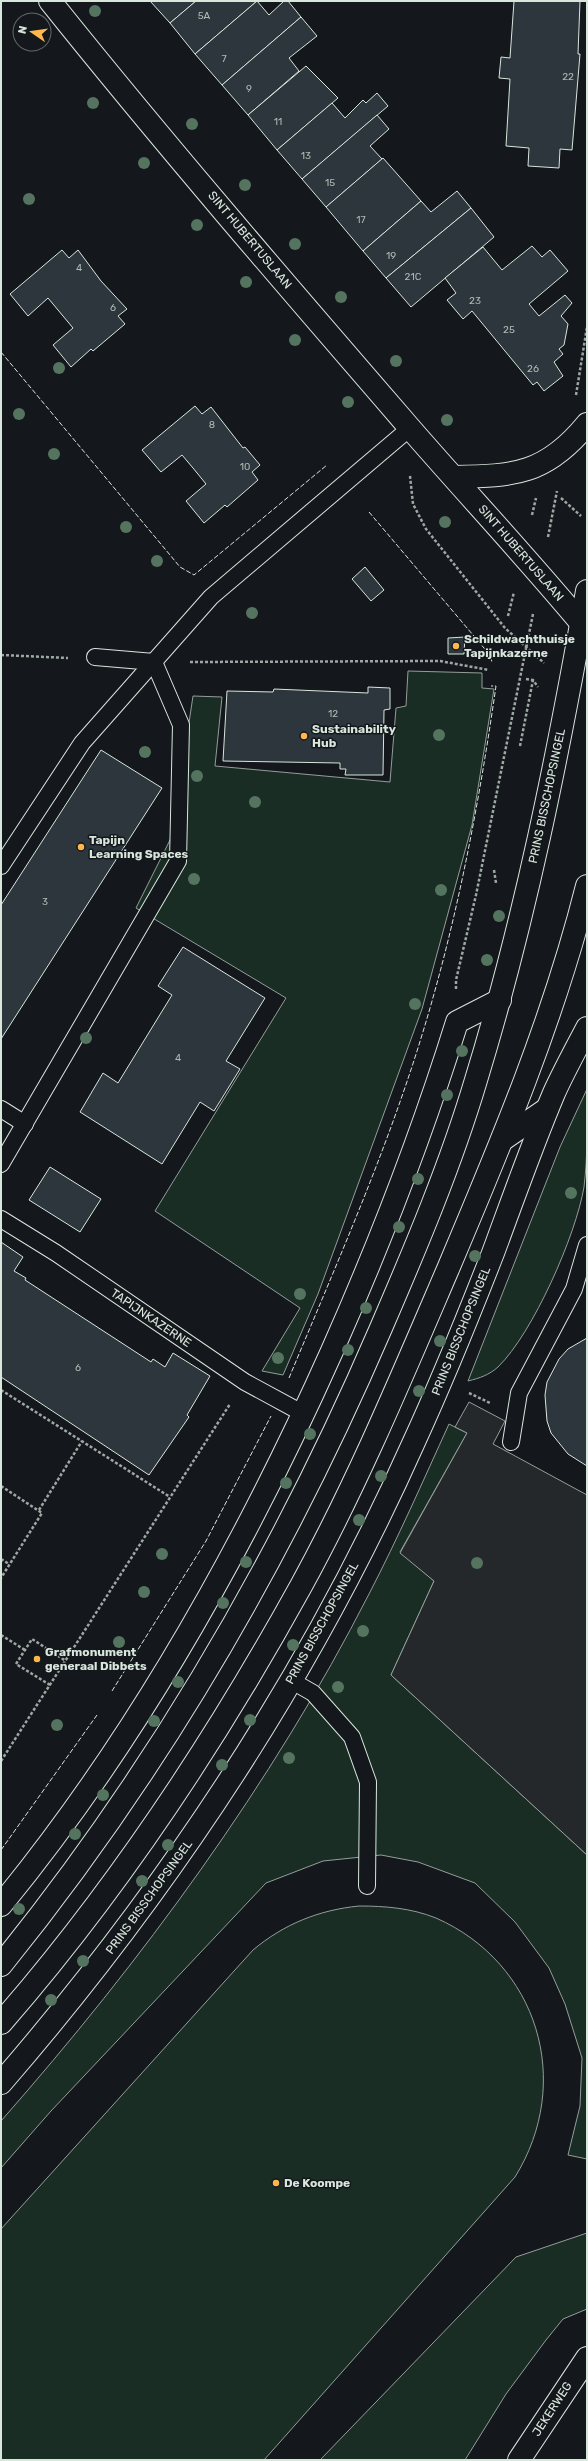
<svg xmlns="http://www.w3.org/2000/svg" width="588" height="2461" font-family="Rubik,sans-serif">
  <rect width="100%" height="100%" fill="#14181c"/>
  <g fill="#1a2d24" stroke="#939e99">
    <polygon points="408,671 482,673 482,688 494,689 472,825 422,1009 318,1294 283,1375 262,1371 300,1308 155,1211 286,998 136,908 172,836 193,696 222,697 215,766 390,782 396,708 406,706"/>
    <path d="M587 1089C587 1121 588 1155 584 1187 576 1235 533 1333 498 1367 489 1375 480 1378 468 1381L560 1147Z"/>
    <path d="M449 1424 467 1433 400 1552 434 1581 391 1675 587 1855V2159L568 2155 580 2106 582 2058 565 2004 549 1968 515 1922 475 1883 418 1862 381 1855 323 1861 266 1883 51 2111 1 2168V2121C141 1962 272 1784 369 1594 398 1538 423 1481 449 1424Z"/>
    <path d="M359 1906C385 1906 411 1908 436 1918 538 1963 574 2082 515 2177L264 2460H1V2229L253 1950C284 1924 319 1910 359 1906Z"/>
    <polygon points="587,2233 587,2309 563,2319 546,2340 506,2394 465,2460 320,2460 516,2257"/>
  </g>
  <polygon fill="#24282b" stroke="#939e99" points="469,1402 505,1421 493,1444 587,1495 587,1855 391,1675 434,1581 400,1553 467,1433 455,1427"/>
  <g fill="#2c363c" stroke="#d8e6dc">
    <polygon points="150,1 196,1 170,23"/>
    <polygon points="196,1 257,1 195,54 170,23"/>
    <polygon points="257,1 269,15 284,1 288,1 301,17 222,85 195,54"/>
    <polygon points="514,1 580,1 578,54 580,54 572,150 560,149 559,168 528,166 529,148 506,146 510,79 499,78 501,57 510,58"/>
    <polygon points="301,17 317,36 289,58 299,71 248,115 222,85"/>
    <polygon points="306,66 338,98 277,150 248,115"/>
    <polygon points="377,93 388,106 302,179 277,150 332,103 345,118 363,100 366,103"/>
    <polygon points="377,115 389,129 370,146 382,159 326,207 302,179"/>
    <polygon points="383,158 421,201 363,251 326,207"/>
    <polygon points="457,191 471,208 386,278 363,251 421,201 431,212"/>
    <polygon points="471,208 494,237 411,307 386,278"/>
    <polygon points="532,246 542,257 550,250 568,271 529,304 539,316 565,295 572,303 561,316 568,324 564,345 559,349 563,354 554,362 563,376 544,391 537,382 533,385 472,311 463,319 447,300 456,293 445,278 483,247 502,270"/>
    <polygon points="62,250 69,258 78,250 101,281 127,309 118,316 125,324 93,351 91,349 71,367 53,345 73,328 48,298 28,316 10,294"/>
    <polygon points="195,406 202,414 211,407 243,448 245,447 260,465 252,472 258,480 227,507 225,505 204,523 186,501 206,484 193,468 182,455 161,472 142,450"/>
    <polygon points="365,567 384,590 371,601 352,579"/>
    <polygon points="465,637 464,654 448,654 448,638"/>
    <polygon points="368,687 390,688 390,709 384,710 383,775 345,775 346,769 340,769 340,763 223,761 227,691 273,692 274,689 368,693"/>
    <polygon points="101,750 162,788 1,1039 1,905"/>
    <polygon points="183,947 265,998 226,1061 240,1069 214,1111 200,1102 162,1164 80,1112 103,1073 118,1083 172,995 158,986"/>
    <polygon points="50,1167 101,1199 80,1232 29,1200"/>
    <polygon points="1,1242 23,1257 14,1271 26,1278 25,1280 151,1362 153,1359 165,1367 173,1353 210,1376 187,1415 189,1417 149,1475 1,1377"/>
    <polygon points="587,1338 587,1466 568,1454 551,1433 547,1421 545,1395 547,1382 559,1359 568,1349"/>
  </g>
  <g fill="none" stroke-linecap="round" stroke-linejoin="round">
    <g stroke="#d8e6dc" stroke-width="18">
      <g id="lane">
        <polyline points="95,657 154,662"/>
        <polyline points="1,866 82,743 211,597 410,428"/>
        <polyline points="1,1109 25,1124"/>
        <polyline points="1,1164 178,861 181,725 154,662"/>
        <polyline points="1,1219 56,1253 245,1382 304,1414"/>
        <polyline points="511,1442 519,1393 574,1289 587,1245"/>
        <polyline points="292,1681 313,1693 352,1737 368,1782 367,1886"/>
      </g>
    </g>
    <g stroke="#d8e6dc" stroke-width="24">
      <g id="street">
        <path d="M50 1C166 146 288 287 409 427 468 495 530 561 587 630"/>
        <path d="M454 477C515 476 546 474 587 424"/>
        <polyline points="502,1140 547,1109"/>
        <path d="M1 1905C138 1738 244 1548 332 1351 380 1243 422 1134 457 1022L500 1000"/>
        <path d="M1 2083C167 1891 309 1677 413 1444 442 1381 468 1317 493 1253 513 1199 532 1145 554 1093 564 1071 576 1049 587 1028"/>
        <polyline points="519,2460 587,2358"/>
      </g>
    </g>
    <g stroke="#d8e6dc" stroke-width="24">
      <g id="primary">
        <path d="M1 1965C159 1770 282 1558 381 1328 416 1247 451 1164 476 1080 525 920 558 755 587 591"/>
        <path d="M1 2023C117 1890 216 1740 301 1586 357 1484 402 1376 448 1269 501 1144 554 1018 587 886"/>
      </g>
    </g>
    <g stroke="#9da8a2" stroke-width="2.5" stroke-dasharray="3 2" stroke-linecap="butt">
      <polyline points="576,395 587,327"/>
      <polyline points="410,476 413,504 426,529 505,628 544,663"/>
      <polyline points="561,498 581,516"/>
      <polyline points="532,515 536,498"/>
      <polyline points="548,537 557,491"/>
      <polyline points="508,616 514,592"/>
      <polyline points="1,655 68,658"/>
      <polyline points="190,662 440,661 489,670"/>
      <polyline points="526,679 533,680 538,687"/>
      <polyline points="520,746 533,680"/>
      <polyline points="494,870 496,883"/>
      <polyline points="456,989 456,980 476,895 533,614"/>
      <polyline points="1,1390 170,1497"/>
      <polyline points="469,1393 490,1403"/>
      <polyline points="1,1486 42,1513 1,1578"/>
      <polyline points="39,1510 82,1441"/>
      <polyline points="1,1559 9,1564"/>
      <polyline points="1,1635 25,1650"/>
      <polyline points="50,1685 16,1664 32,1639 66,1661"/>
      <polyline points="1,1761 230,1404"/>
    </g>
    <use href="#lane" stroke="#14181c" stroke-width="16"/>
    <use href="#street" stroke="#14181c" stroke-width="22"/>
    <use href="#primary" stroke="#14181c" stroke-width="22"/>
    <g stroke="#d8e6dc" stroke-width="1" stroke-dasharray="5 2" stroke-linecap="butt">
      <polyline points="1,352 180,567 194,575 327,465"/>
      <polyline points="369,512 484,648 491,657 492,663"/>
      <path d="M289 1378C336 1265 386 1153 422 1035 457 921 479 804 496 686H491"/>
      <polyline points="112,1691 206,1541 271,1416"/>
      <polyline points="1,1850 97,1715"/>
    </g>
  </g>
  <g fill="#55745f">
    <circle cx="95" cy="11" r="6"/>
    <circle cx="93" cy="103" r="6"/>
    <circle cx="192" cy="124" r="6"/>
    <circle cx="144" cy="163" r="6"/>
    <circle cx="245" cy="185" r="6"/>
    <circle cx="29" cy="199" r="6"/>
    <circle cx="197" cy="225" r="6"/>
    <circle cx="295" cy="244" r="6"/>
    <circle cx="246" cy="282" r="6"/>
    <circle cx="341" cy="297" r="6"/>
    <circle cx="295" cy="340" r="6"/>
    <circle cx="396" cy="361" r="6"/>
    <circle cx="59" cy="368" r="6"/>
    <circle cx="348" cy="402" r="6"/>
    <circle cx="19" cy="414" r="6"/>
    <circle cx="447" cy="420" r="6"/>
    <circle cx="54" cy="454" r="6"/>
    <circle cx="445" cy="522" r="6"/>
    <circle cx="126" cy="527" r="6"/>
    <circle cx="157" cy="561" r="6"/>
    <circle cx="252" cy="613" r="6"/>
    <circle cx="439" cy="735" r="6"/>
    <circle cx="145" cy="752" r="6"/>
    <circle cx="197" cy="776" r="6"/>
    <circle cx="255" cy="802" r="6"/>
    <circle cx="194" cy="879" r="6"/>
    <circle cx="441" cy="890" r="6"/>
    <circle cx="499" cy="916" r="6"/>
    <circle cx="487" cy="960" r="6"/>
    <circle cx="415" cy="1004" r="6"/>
    <circle cx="86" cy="1038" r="6"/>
    <circle cx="462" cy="1051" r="6"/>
    <circle cx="447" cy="1095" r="6"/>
    <circle cx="418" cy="1179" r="6"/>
    <circle cx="571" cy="1193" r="6"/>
    <circle cx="399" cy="1227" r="6"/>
    <circle cx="475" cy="1256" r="6"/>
    <circle cx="300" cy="1294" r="6"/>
    <circle cx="366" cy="1308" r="6"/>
    <circle cx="440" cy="1341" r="6"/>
    <circle cx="348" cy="1350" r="6"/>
    <circle cx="278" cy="1358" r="6"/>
    <circle cx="419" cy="1391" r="6"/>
    <circle cx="310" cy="1434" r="6"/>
    <circle cx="381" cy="1476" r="6"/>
    <circle cx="286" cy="1483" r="6"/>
    <circle cx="359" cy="1520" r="6"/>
    <circle cx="162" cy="1554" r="6"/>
    <circle cx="246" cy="1562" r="6"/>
    <circle cx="477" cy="1563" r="6"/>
    <circle cx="144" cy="1592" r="6"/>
    <circle cx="223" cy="1603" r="6"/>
    <circle cx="363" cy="1631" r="6"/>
    <circle cx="119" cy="1642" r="6"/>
    <circle cx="293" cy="1645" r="6"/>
    <circle cx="178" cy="1682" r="6"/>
    <circle cx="338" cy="1687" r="6"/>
    <circle cx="250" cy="1720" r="6"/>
    <circle cx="154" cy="1721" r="6"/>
    <circle cx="57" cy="1725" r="6"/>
    <circle cx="289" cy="1758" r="6"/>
    <circle cx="222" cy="1765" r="6"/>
    <circle cx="103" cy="1795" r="6"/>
    <circle cx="75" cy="1834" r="6"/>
    <circle cx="168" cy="1845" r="6"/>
    <circle cx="142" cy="1881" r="6"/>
    <circle cx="19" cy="1909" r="6"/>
    <circle cx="83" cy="1961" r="6"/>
    <circle cx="51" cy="2000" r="6"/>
  </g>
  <g fill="#ffb74d" stroke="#14181c" stroke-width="1.5">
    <circle cx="456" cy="646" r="4"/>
    <circle cx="304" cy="736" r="4"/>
    <circle cx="81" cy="847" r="4"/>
    <circle cx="37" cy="1659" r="4"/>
    <circle cx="276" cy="2183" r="4"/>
  </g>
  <g text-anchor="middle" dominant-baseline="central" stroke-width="3" stroke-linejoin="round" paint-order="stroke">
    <g font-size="10" fill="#adbab4">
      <text x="204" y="16">5A</text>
      <text x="224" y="59">7</text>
      <text x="568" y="77">22</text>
      <text x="249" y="89">9</text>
      <text x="278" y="122">11</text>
      <text x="306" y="156">13</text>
      <text x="330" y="183">15</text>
      <text x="361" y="220">17</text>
      <text x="391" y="256">19</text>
      <text x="79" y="268">4</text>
      <text x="413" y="277">21C</text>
      <text x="475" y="301">23</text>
      <text x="113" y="308">6</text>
      <text x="509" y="330">25</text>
      <text x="533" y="369">26</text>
      <text x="212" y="425">8</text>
      <text x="245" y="467">10</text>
      <text x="333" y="714">12</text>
      <text x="45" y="902">3</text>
      <text x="178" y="1058">4</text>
      <text x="78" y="1368">6</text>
    </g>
    <g font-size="12" fill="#d8e6dc" stroke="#14181c">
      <text transform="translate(250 240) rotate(50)">SINT HUBERTUSLAAN</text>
      <text transform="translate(521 553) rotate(49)">SINT HUBERTUSLAAN</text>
      <text transform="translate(547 796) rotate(-78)">PRINS BISSCHOPSINGEL</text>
      <text transform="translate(151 1318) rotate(34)">TAPIJNKAZERNE</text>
      <text transform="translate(461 1331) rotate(-68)">PRINS BISSCHOPSINGEL</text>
      <text transform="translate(322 1623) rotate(-61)">PRINS BISSCHOPSINGEL</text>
      <text transform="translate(149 1897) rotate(-54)">PRINS BISSCHOPSINGEL</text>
      <text transform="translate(552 2409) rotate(-57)">JEKERWEG</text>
    </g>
    <g font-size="12" font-weight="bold" fill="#d8e6dc" stroke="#14181c" text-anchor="start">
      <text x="464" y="639">Schildwachthuisje<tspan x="464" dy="14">Tapijnkazerne</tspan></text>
      <text x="312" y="729">Sustainability<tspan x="312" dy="14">Hub</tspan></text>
      <text x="89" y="840">Tapijn<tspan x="89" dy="14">Learning Spaces</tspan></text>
      <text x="45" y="1652">Grafmonument<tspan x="45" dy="14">generaal Dibbets</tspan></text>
      <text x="284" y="2183">De Koompe</text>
    </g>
  </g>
  <rect width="588" height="2461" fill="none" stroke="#d8e6dc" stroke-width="4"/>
  <g transform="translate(32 32) rotate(283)"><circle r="19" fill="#14181c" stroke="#626a69"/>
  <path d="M0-3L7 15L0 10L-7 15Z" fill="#ffb74d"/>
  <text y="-6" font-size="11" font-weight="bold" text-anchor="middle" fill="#d8e6dc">N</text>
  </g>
</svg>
